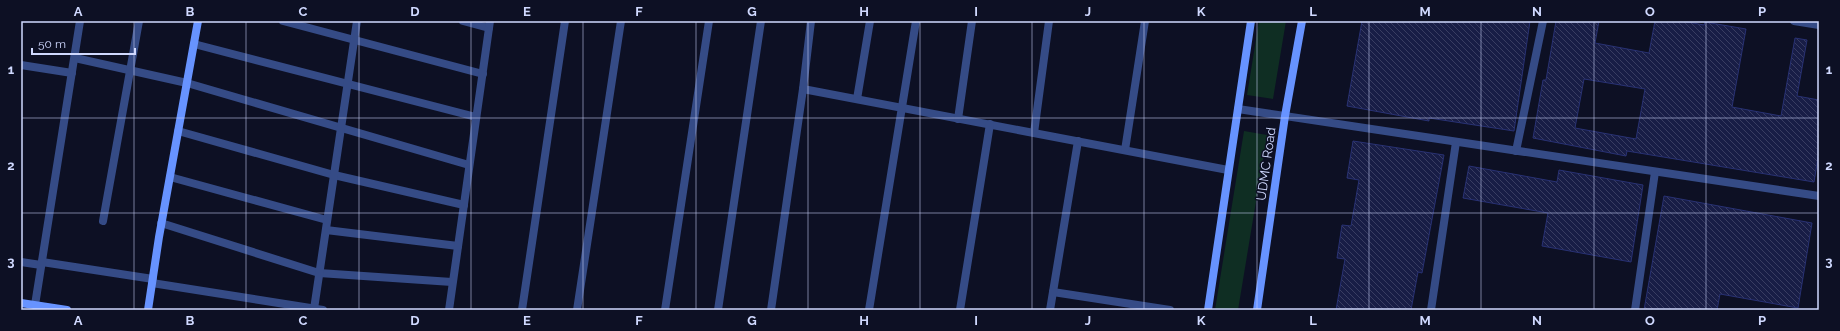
<svg xmlns="http://www.w3.org/2000/svg" width="1840" height="331" font-family="Raleway,sans-serif">
  <defs>
    <pattern id="building-back-hatch" width="6" height="6" patternUnits="userSpaceOnUse"><rect width="6" height="6" fill="#181d46"/><path d="M-1 5l2 2M0 0l6 6M5-1l2 2" fill="none" stroke="#393d62"/></pattern>
  </defs>
  <rect width="100%" height="100%" fill="#0d1024"/>
  <g fill="#0f2e23">
    <polygon points="1259,21 1286,21 1273,99 1247,95"/>
    <polygon points="1244,131 1267,135 1238,310 1215,310"/>
  </g>
  <g fill="url(#building-back-hatch)" stroke="#283173" fill-rule="evenodd">
    <polygon points="1362,21 1530,21 1514,131 1429,118 1429,121 1347,106"/>
    <path d="M1556 21H1599L1595 43 1649 53 1655 21H1682L1704 25 1705 22 1746 29 1732 107 1781 116 1795 38 1807 40 1797 96 1819 100V152L1814 182 1627 151 1626 156 1533 138 1543 80H1546ZM1584 79 1645 89 1636 139 1575 128Z"/>
    <polygon points="1353,141 1444,155 1422,273 1418,272 1411,310 1336,310 1345,259 1337,258 1342,225 1351,226 1359,180 1347,178"/>
    <polygon points="1469,166 1557,182 1559,170 1643,185 1631,262 1542,246 1548,213 1463,198"/>
    <polygon points="1664,196 1812,223 1798,308 1720,294 1717,310 1644,310"/>
  </g>
  <g fill="none" stroke-linecap="round" stroke-linejoin="round">
    <g stroke="#354b86" stroke-width="8">
      <polyline points="283,21 483,74"/>
      <polyline points="463,21 489,28"/>
      <polyline points="1794,21 1819,25"/>
      <polyline points="194,44 476,117"/>
      <polyline points="75,58 187,83 469,165"/>
      <polyline points="21,65 72,73"/>
      <polyline points="803,89 1228,170"/>
      <polyline points="857,99 870,21"/>
      <polyline points="1238,109 1819,196"/>
      <polyline points="958,119 972,21"/>
      <polyline points="178,131 334,175 464,205"/>
      <polyline points="1034,133 1049,21"/>
      <polyline points="1125,150 1145,21"/>
      <polyline points="1516,151 1543,21"/>
      <polyline points="170,177 327,220"/>
      <polyline points="103,221 139,21"/>
      <polyline points="161,223 319,273 452,282"/>
      <polyline points="326,230 458,246"/>
      <polyline points="21,262 41,265"/>
      <polyline points="42,262 153,279"/>
      <polyline points="152,283 323,310"/>
      <polyline points="1053,292 1170,310"/>
      <polyline points="35,305 80,21"/>
      <polyline points="314,309 357,21"/>
      <polyline points="449,310 490,21"/>
      <polyline points="522,310 565,21"/>
      <polyline points="577,310 621,21"/>
      <polyline points="665,310 709,21"/>
      <polyline points="718,310 761,21"/>
      <polyline points="771,310 803,89 811,21"/>
      <polyline points="869,310 916,21"/>
      <polyline points="960,310 990,124"/>
      <polyline points="1050,310 1078,141"/>
      <polyline points="1431,310 1456,142"/>
      <polyline points="1635,310 1655,172"/>
    </g>
    <g stroke="#6793ff" stroke-width="8">
      <polyline points="21,303 67,310"/>
      <polyline points="148,310 159,237 198,21"/>
      <polyline points="1208,310 1251,21"/>
      <polyline points="1257,310 1285,116 1302,21"/>
    </g>
  </g>
  <path fill="none" stroke="#d0d9ff" stroke-width="1" stroke-opacity="0.55" d="M134 21V310M246 21V310M359 21V310M471 21V310M583 21V310M696 21V310M808 21V310M920 21V310M1032 21V310M1144 21V310M1257 21V310M1369 21V310M1481 21V310M1594 21V310M1706 21V310M21 118H1819M21 213H1819"/>
  <g text-anchor="middle" dominant-baseline="central" stroke-width="3" stroke-linejoin="round" paint-order="stroke">
    <g font-size="13" fill="#d0d9ff" stroke="#0d1024">
      <text transform="translate(1266 164) rotate(-82)">UDMC Road</text>
    </g>
  </g>
  <rect width="1840" height="331" fill="none" stroke="#0d1024" stroke-width="44"/>
  <path d="M32 48v6h103v-6" fill="none" stroke="#d0d9ff" stroke-width="2"/>
  <text x="38" y="48" font-size="12" fill="#d0d9ff" stroke="#0d1024" stroke-width="3" paint-order="stroke">50 m</text>
  <rect x="22" y="22" width="1796" height="287" fill="none" stroke="#d0d9ff" stroke-width="1.5"/>
  <g font-size="13" text-anchor="middle" font-weight="bold" fill="#d0d9ff">
    <text x="78" y="16">A</text>
    <text x="190" y="16">B</text>
    <text x="303" y="16">C</text>
    <text x="415" y="16">D</text>
    <text x="527" y="16">E</text>
    <text x="639" y="16">F</text>
    <text x="752" y="16">G</text>
    <text x="864" y="16">H</text>
    <text x="976" y="16">I</text>
    <text x="1088" y="16">J</text>
    <text x="1201" y="16">K</text>
    <text x="1313" y="16">L</text>
    <text x="1425" y="16">M</text>
    <text x="1537" y="16">N</text>
    <text x="1650" y="16">O</text>
    <text x="1762" y="16">P</text>
    <text x="11" y="74">1</text>
    <text x="1829" y="74">1</text>
    <text x="11" y="170">2</text>
    <text x="1829" y="170">2</text>
    <text x="11" y="266">3</text>
    <text x="1829" y="266">3</text>
    <text x="78" y="325">A</text>
    <text x="190" y="325">B</text>
    <text x="303" y="325">C</text>
    <text x="415" y="325">D</text>
    <text x="527" y="325">E</text>
    <text x="639" y="325">F</text>
    <text x="752" y="325">G</text>
    <text x="864" y="325">H</text>
    <text x="976" y="325">I</text>
    <text x="1088" y="325">J</text>
    <text x="1201" y="325">K</text>
    <text x="1313" y="325">L</text>
    <text x="1425" y="325">M</text>
    <text x="1537" y="325">N</text>
    <text x="1650" y="325">O</text>
    <text x="1762" y="325">P</text>
  </g>
</svg>
